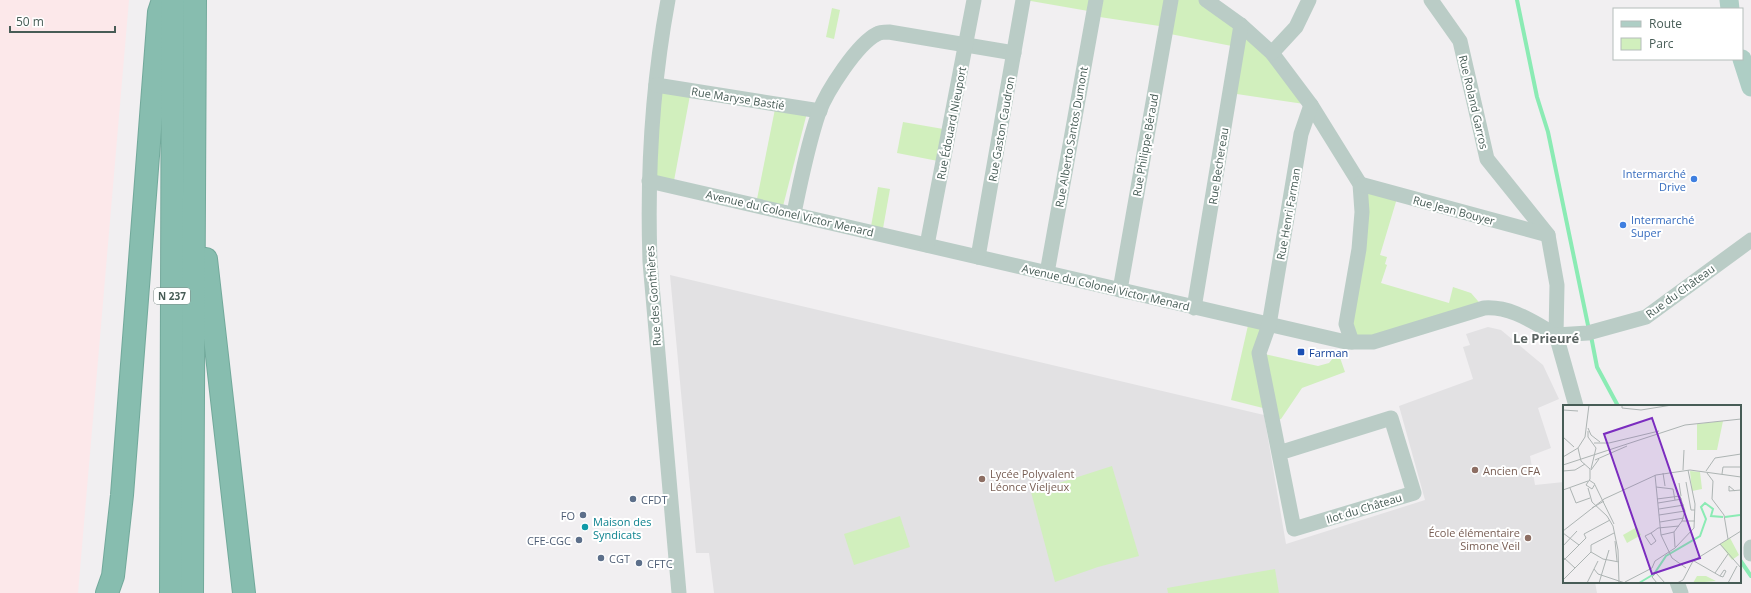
<svg xmlns="http://www.w3.org/2000/svg" width="1751" height="593" font-family="'Open Sans',sans-serif">
  <rect width="100%" height="100%" fill="#f1eff1"/>
  <polygon fill="#fce8ea" points="0,0 129,0 78,593 0,593"/>
  <polygon fill="#e2e1e3" points="670,275 1264,415 1286,544 1425,500 1399,406 1473,379 1463,347 1470,345 1466,334 1488,327 1501,330 1543,365 1559,399 1538,408 1551,448 1530,456 1535,485 1564,482 1564,582 1595,582 1597,593 714,593 709,553 696,553"/>
  <g fill="#d1efbd">
    <polygon points="1025,0 1206,0 1241,25 1311,105 1230,93 1237,47 1165,33 1166,27 1093,16 1094,12"/>
    <polygon points="832,8 840,10 834,39 826,37"/>
    <polygon points="656,85 691,90 673,186 649,174"/>
    <polygon points="776,104 808,109 782,210 756,204"/>
    <polygon points="903,122 949,130 943,162 897,153"/>
    <polygon points="1360,184 1398,195 1380,255 1387,257 1385,264 1387,265 1381,283 1449,303 1453,287 1471,293 1484,308 1352,342"/>
    <polygon points="878,187 890,189 882,234 870,232"/>
    <polygon points="1249,321 1269,325 1260,353 1318,366 1329,363 1338,352 1345,372 1302,388 1281,419 1273,421 1271,410 1231,400"/>
    <polygon points="1112,466 1139,556 1098,567 1055,582 1031,492"/>
    <polygon points="900,516 910,547 854,565 844,534"/>
    <polygon points="1275,569 1279,593 1168,593 1167,588"/>
  </g>
  <g fill="none" stroke-linecap="round" stroke-linejoin="round">
    <g stroke="#8bebb4" stroke-width="4">
      <polyline points="1517,0 1537,97 1548,132 1589,330"/>
      <polyline points="1591,336 1597,367 1618,406"/>
      <polyline points="1740,560 1751,576"/>
    </g>
    <g stroke="#72a99b" stroke-width="24">
      <g id="highway">
        <polyline points="206,259 244,593"/>
        <polyline points="107,593 113,576 122,495 159,12 163,0"/>
        <polyline points="171,593 173,0"/>
        <polyline points="192,593 195,0"/>
      </g>
    </g>
    <g stroke="#baccc6" stroke-width="15">
      <path d="M668 0C652 86 647 174 650 262L679 593"/>
      <polyline points="1206,0 1241,25 1272,53 1311,105 1360,184 1362,212 1359,249 1346,324 1352,342"/>
      <polyline points="1431,0 1460,41 1487,159 1548,235 1557,285 1556,335 1576,406"/>
      <polyline points="1272,53 1296,27 1309,0"/>
      <polyline points="656,85 820,111"/>
      <path d="M649 181 1346 342H1373L1484 308C1511 306 1533 322 1556 335"/>
      <polyline points="1360,184 1548,235"/>
      <path d="M794 213C801 179 808 144 819 112 827 91 857 44 877 34 880 32 885 32 889 32L1014 53"/>
      <polyline points="927,245 974,0"/>
      <polyline points="978,257 1023,0"/>
      <polyline points="1047,273 1096,0"/>
      <polyline points="1120,290 1171,0"/>
      <polyline points="1194,308 1241,25"/>
      <polyline points="1556,335 1588,333 1646,317 1751,240"/>
      <polyline points="1279,453 1391,418 1414,493 1294,529 1259,353 1269,325 1301,134 1311,105"/>
      <polyline points="1751,547 1751,554"/>
      <polyline points="1677,582 1681,593"/>
    </g>
    <g stroke="#aecec5" stroke-width="19">
      <polyline points="1729,0 1730,9"/>
      <polyline points="1742,59 1751,87"/>
    </g>
    <use href="#highway" stroke="#87bdaf" stroke-width="22"/>
  </g>
  <g fill="#3f7fe0" stroke="#fff" stroke-width="1.5">
    <circle cx="1694" cy="179" r="4"/>
    <circle cx="1623" cy="225" r="4"/>
  </g>
  <rect fill="#1a4fb4" stroke="#fff" stroke-width="1.5" x="1297" y="348" width="8" height="8" rx="2"/>
  <g fill="#8d6e63" stroke="#fff" stroke-width="1.5">
    <circle cx="1475" cy="470" r="4"/>
    <circle cx="982" cy="479" r="4"/>
    <circle cx="1528" cy="538" r="4"/>
  </g>
  <g fill="#5c6f8a" stroke="#fff" stroke-width="1.5">
    <circle cx="633" cy="499" r="4"/>
    <circle cx="583" cy="515" r="4"/>
    <circle cx="579" cy="540" r="4"/>
    <circle cx="601" cy="558" r="4"/>
    <circle cx="639" cy="563" r="4"/>
  </g>
  <circle fill="#0f9aa8" stroke="#fff" stroke-width="1.5" cx="585" cy="527" r="4"/>
  <g text-anchor="middle" dominant-baseline="central" stroke-width="4" stroke-linejoin="round" paint-order="stroke">
    <rect fill="#fff" stroke="#7e8d89" stroke-width="1" x="154" y="288" width="36" height="16" rx="3"/>
    <g font-size="10" font-weight="bold" fill="#475c56">
      <text x="172" y="296">N 237</text>
    </g>
    <g font-size="11" fill="#475c56" stroke="#fff">
      <text transform="translate(738 98) rotate(9)">Rue Maryse Bastié</text>
      <text transform="translate(1474 102) rotate(77)">Rue Roland Garros</text>
      <text transform="translate(951 123) rotate(-79)">Rue Édouard Nieuport</text>
      <text transform="translate(1001 129) rotate(-80)">Rue Gaston Caudron</text>
      <text transform="translate(1071 137) rotate(-80)">Rue Alberto Santos Dumont</text>
      <text transform="translate(1145 145) rotate(-80)">Rue Philippe Béraud</text>
      <text transform="translate(1218 166) rotate(-81)">Rue Bechereau</text>
      <text transform="translate(1454 210) rotate(15)">Rue Jean Bouyer</text>
      <text transform="translate(790 213) rotate(13)">Avenue du Colonel Victor Menard</text>
      <text transform="translate(1288 214) rotate(-80)">Rue Henri Farman</text>
      <text transform="translate(1106 287) rotate(13)">Avenue du Colonel Victor Menard</text>
      <text transform="translate(1680 291) rotate(-36)">Rue du Château</text>
      <text transform="translate(653 296) rotate(-94)">Rue des Gonthières</text>
      <text transform="translate(1364 508) rotate(-17)">Ilot du Château</text>
    </g>
    <g font-size="11" fill="#366cbe" stroke="#fff" text-anchor="end">
      <text x="1686" y="173">Intermarché<tspan x="1686" dy="13">Drive</tspan></text>
      <text x="1631" y="219" text-anchor="start">Intermarché<tspan x="1631" dy="13">Super</tspan></text>
    </g>
    <g font-size="11" fill="#164399" stroke="#fff" text-anchor="start">
      <text x="1309" y="352">Farman</text>
    </g>
    <g font-size="11" fill="#785e54" stroke="#fff" text-anchor="start">
      <text x="1483" y="470">Ancien CFA</text>
      <text x="990" y="473">Lycée Polyvalent<tspan x="990" dy="13">Léonce Vieljeux</tspan></text>
      <text x="1520" y="532" text-anchor="end">École élémentaire<tspan x="1520" dy="13">Simone Veil</tspan></text>
    </g>
    <g font-size="11" fill="#4e5e75" stroke="#fff" text-anchor="start">
      <text x="641" y="499">CFDT</text>
      <text x="575" y="515" text-anchor="end">FO</text>
      <text x="571" y="540" text-anchor="end">CFE-CGC</text>
      <text x="609" y="558">CGT</text>
      <text x="647" y="563">CFTC</text>
    </g>
    <g font-size="11" fill="#0d838f" stroke="#fff" text-anchor="start">
      <text x="593" y="521">Maison des<tspan x="593" dy="13">Syndicats</tspan></text>
    </g>
    <g font-size="13" font-weight="bold" fill="#5b6462" stroke="#fff">
      <text x="1546" y="338">Le Prieuré</text>
    </g>
  </g>
  <g transform="translate(1563 405)">
    <rect width="178" height="178" fill="#f1eff1"/>
    <path d="M160 16 154 45H134V19ZM127 66 137 67 139 84 129 86ZM74 122 78 130 64 138 60 130ZM167 133 176 150 169 155 157 139ZM134 171H143L153 176 130 178Z" fill="#d1efbd"/>
    <path fill="none" stroke="#8bebb4" stroke-width="2" d="M162 112 177 110M76 178 91 169 103 151 137 131 143 114 138 102 142 98 150 104 148 111 160 112"/>
    <path fill="none" stroke="#adb4b3" stroke-width="1" d="M26 0 22 32 15 43 18 56 27 64V74L23 80 29 84 32 79 26 75M59 0V3L78 5 109 0M0 5 15 6M25 23 28 30 37 37M25 26V32L33 43 28 64M0 32 11 42M31 38H46L96 26M0 52 15 43M32 55 64 41M0 60 122 20 178 14M28 65 36 54M120 65 121 45M0 66 12 65 22 59M143 66 152 53 178 49M100 68 102 81M144 68 150 76 149 94 161 110 165 134M159 69 160 62H178M92 70 98 130 109 153 123 163M123 77 128 105H132M116 78 118 91M32 80 51 119M93 82 110 84 112 95M7 83 13 98 27 93M25 83 29 97 44 111 50 121 55 145 56 178M0 85 25 76M172 86 166 81V86L178 85M94 94 117 91 122 106 119 116 111 127 98 130M95 98 119 94M29 103 41 96M96 104 121 100M96 110 122 106M119 116H132M97 117 121 113M0 126 41 94 93 70 127 65 178 72M111 127 112 142M0 128 16 140M88 128 93 136 88 140 82 131 88 128 91 126 95 123 116 121M52 136 54 156M157 139 178 163M0 141 14 126M28 147 40 154 56 157M0 152 12 163M0 156 23 133 21 129 47 115M131 156 157 171 160 172 163 166 161 165 157 171M31 164 35 169 62 178M152 168 165 149M0 175 28 147V140L51 128M62 177 89 163 92 156 112 143 131 123 132 99 125 65M24 178 35 156M36 178 46 145M94 178 89 172 93 168 102 178M114 178 120 175 130 156 178 126M165 178 174 161"/>
    <path fill="#7b2cbf" fill-opacity="0.15" stroke="#7b2cbf" stroke-width="2" d="M89 13 137 153 89 169 41 29Z"/>
    <rect width="178" height="178" fill="none" stroke="#475c56" stroke-width="2"/>
  </g>
  <rect x="1613" y="8" width="130" height="52" fill="#ffffff" stroke="#b5bebb"/>
  <rect x="1621" y="21" width="20" height="6" fill="#aecec5" stroke="#b5bebb"/>
  <text x="1649" y="28" font-size="12" fill="#475c56">Route</text>
  <rect x="1621" y="38" width="20" height="12" fill="#d1efbd" stroke="#b5bebb"/>
  <text x="1649" y="48" font-size="12" fill="#475c56">Parc</text>
  <path d="M10 26v6h105v-6" fill="none" stroke="#475c56" stroke-width="2"/>
  <text x="16" y="26" font-size="12" fill="#475c56" stroke="#ffffff" stroke-width="3" paint-order="stroke">50 m</text>
</svg>
